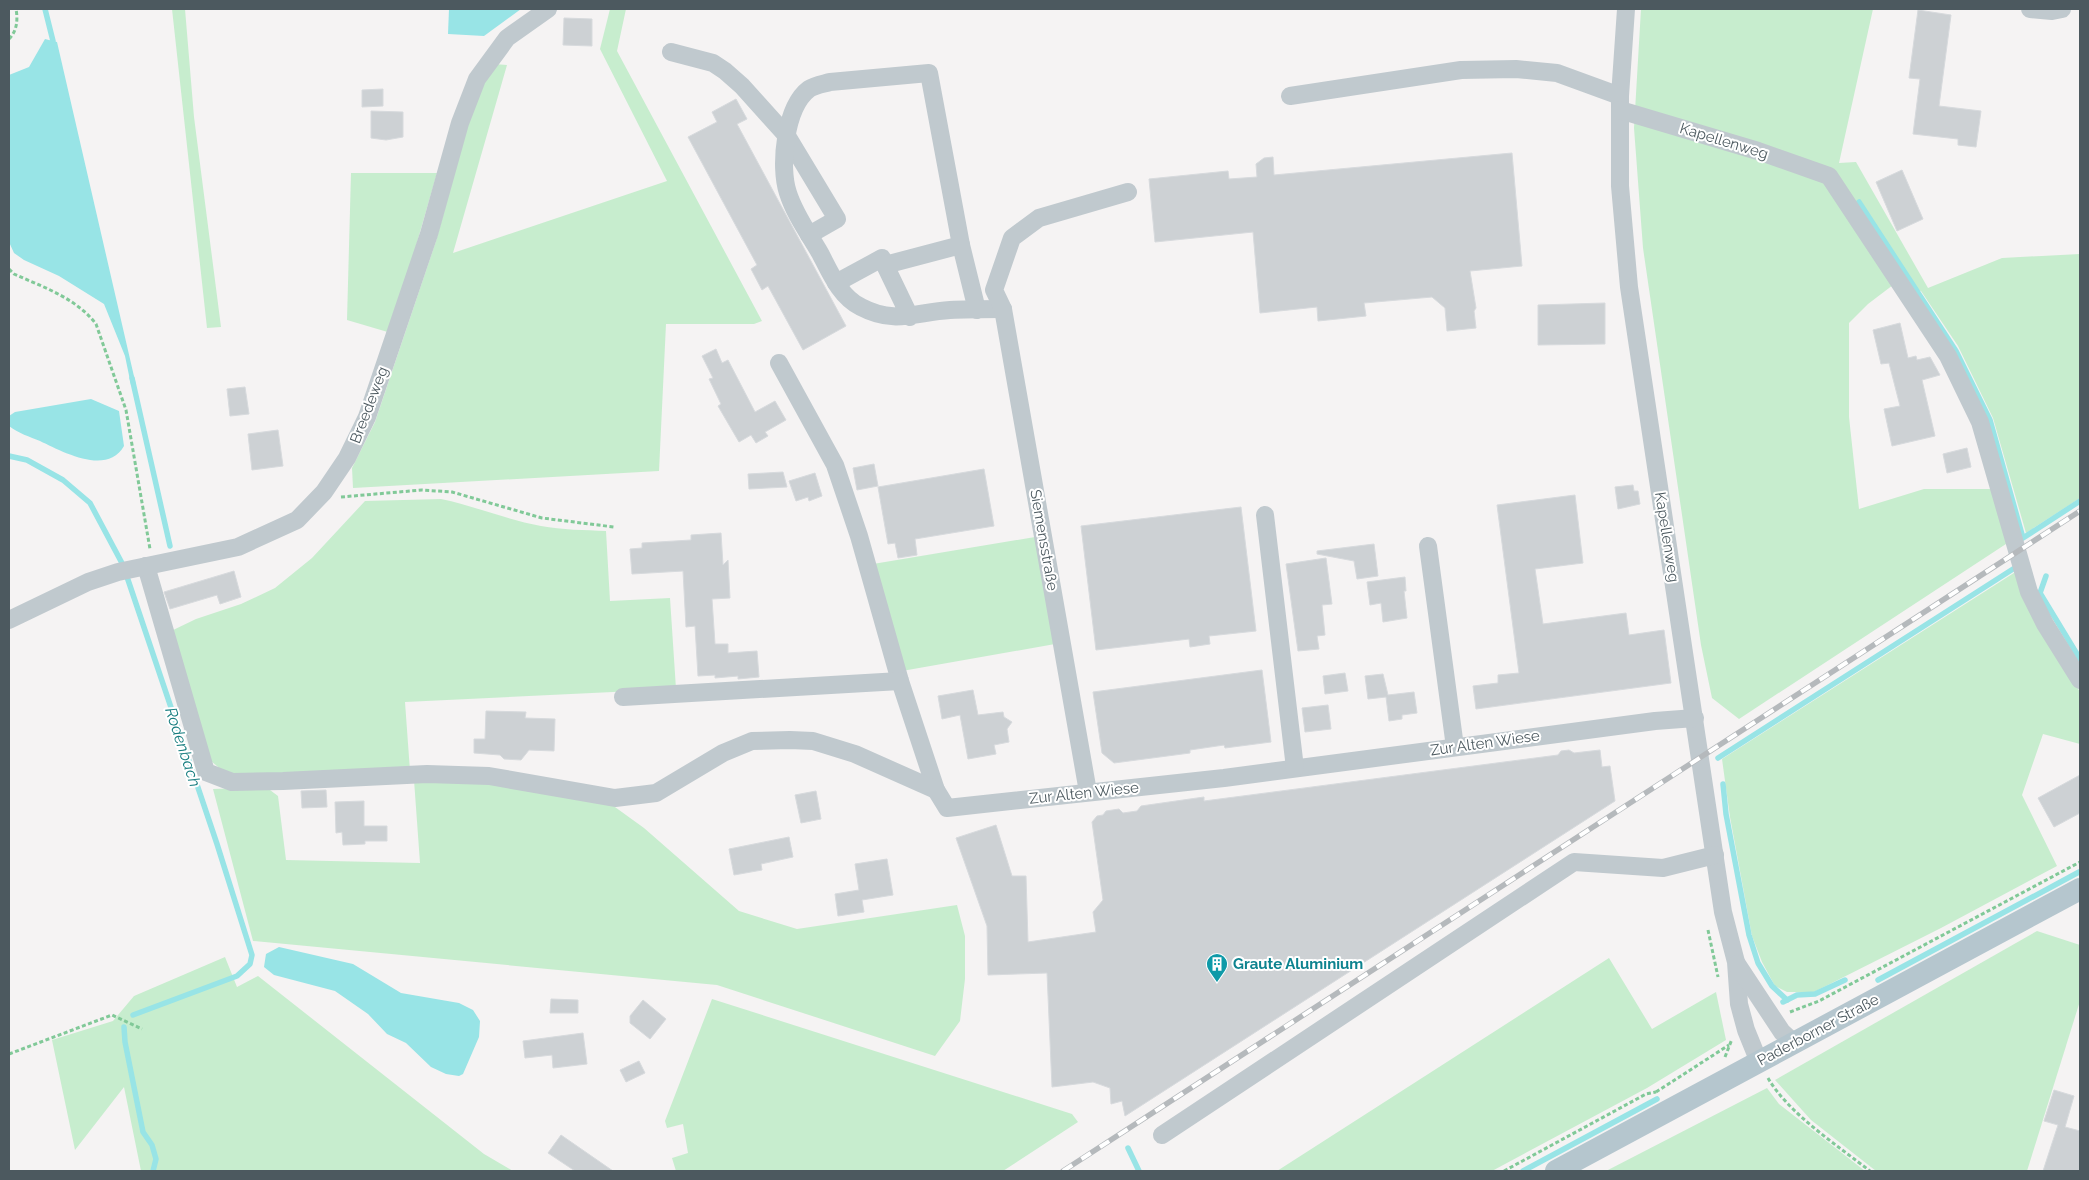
<svg xmlns="http://www.w3.org/2000/svg" width="2089" height="1180" font-family="Raleway,sans-serif">
  <rect width="100%" height="100%" fill="#f5f3f3"/>
  <g fill="#c7edce">
    <polygon points="172,9 185,9 194,117 221,327 207,328"/>
    <polygon points="610,9 626,9 617,51 762,321 754,324 666,324 659,471 353,488 352,468 375,422 436,241 467,127 483,82 494,64 507,65 453,253 667,181 600,49"/>
    <polygon points="1641,9 1873,9 1839,163 1856,162 1928,288 2002,258 2080,254 2080,498 2026,533 1993,418 1958,346 1921,291 1893,285 1868,304 1849,323 1849,417 1859,509 1924,489 1995,489 2009,542 1739,719 1712,698 1701,645 1643,248 1634,128"/>
    <polygon points="351,173 437,173 391,333 347,320"/>
    <path d="M441 499C475 506 507 520 541 526 562 530 585 530 606 531L610 601 670 598 676 689 405 702 410 771 248 777 224 772 211 761 169 632 196 619 241 604 275 588 312 558 365 501Z"/>
    <polygon points="1035,537 1055,644 902,671 873,564"/>
    <polygon points="2017,571 2039,626 2080,692 2080,744 2043,734 2022,795 2057,866 1941,928 1814,992 1787,992 1775,986 1762,962 1752,936 1730,817 1722,759"/>
    <polygon points="460,779 608,802 644,828 739,911 797,929 957,905 965,936 965,979 960,1021 935,1056 717,985 253,941 213,789 266,787 278,796 286,860 420,863 414,780"/>
    <polygon points="2037,931 2080,945 2080,1001 2027,1171 1876,1171 1811,1120 1775,1080"/>
    <polygon points="225,957 237,987 258,976 484,1154 513,1171 141,1171 124,1087 75,1150 52,1040 113,1021 134,996"/>
    <polygon points="1609,958 1652,1029 1716,992 1726,1040 1647,1088 1492,1171 1277,1171"/>
    <polygon points="712,999 1072,1114 1078,1122 1003,1171 676,1171 672,1158 688,1153 683,1124 667,1128 665,1121"/>
    <polygon points="1767,1088 1779,1104 1865,1171 1606,1171"/>
  </g>
  <g fill="#98e4e6">
    <polygon points="449,9 521,9 484,36 448,34"/>
    <polygon points="45,39 57,42 136,385 131,385 125,356 104,304 59,276 24,260 14,253 9,242 9,75 29,67"/>
    <path d="M91 399 119 411 124 446C107 476 63 452 40 441 30 437 18 433 9 426V416L15 412Z"/>
    <polygon points="279,947 353,964 401,993 459,1003 473,1010 480,1021 479,1037 463,1074 459,1076 446,1074 431,1067 406,1043 387,1034 368,1014 335,991 274,975 264,967 266,954"/>
  </g>
  <g fill="none" stroke-linecap="round" stroke-linejoin="round">
    <g stroke="#98e4e6" stroke-width="5.5">
      <polyline points="45,9 53,41 52,48"/>
      <polyline points="1859,202 1956,351 1990,420 2023,538 2080,501"/>
      <polyline points="132,378 170,546"/>
      <polyline points="9,456 27,460 63,480 90,503 123,565 217,844 252,955 250,964 237,976 133,1015"/>
      <polyline points="2046,576 2040,593 2080,659"/>
      <polyline points="1718,758 2013,569"/>
      <polyline points="1723,784 1726,814 1749,935 1758,963 1772,986 1787,1000"/>
      <polyline points="1878,980 2079,872"/>
      <polyline points="1783,1002 1797,995 1815,994 1845,980"/>
      <polyline points="124,1027 125,1042 143,1132 152,1145 156,1159 153,1171"/>
      <polyline points="1128,1148 1139,1171"/>
      <polyline points="1523,1171 1657,1099"/>
    </g>
  </g>
  <g fill="#cdd1d4" stroke="#d7dadd">
    <polygon points="1918,10 1951,15 1939,106 1981,111 1976,147 1958,145 1958,139 1913,134 1920,79 1909,78"/>
    <polygon points="564,18 592,19 592,46 563,45"/>
    <polygon points="383,89 383,106 362,107 362,90"/>
    <polygon points="736,99 747,119 737,124 846,326 803,350 768,286 762,290 751,269 757,265 688,137 717,122 712,112"/>
    <polygon points="371,111 403,112 403,137 386,140 371,138"/>
    <polygon points="1512,153 1522,266 1470,271 1476,308 1474,311 1476,328 1447,331 1445,308 1432,297 1364,303 1366,316 1318,321 1317,307 1260,313 1253,232 1155,242 1149,179 1228,171 1229,179 1257,177 1256,164 1264,158 1273,157 1274,175"/>
    <polygon points="1902,170 1923,219 1897,231 1876,182"/>
    <polygon points="1605,303 1605,344 1538,345 1538,305"/>
    <polygon points="1900,323 1908,358 1916,356 1917,360 1930,357 1940,375 1922,380 1935,436 1892,446 1884,409 1900,406 1889,363 1881,364 1873,330"/>
    <polygon points="716,349 722,363 728,360 755,412 775,401 786,420 765,432 768,436 756,443 751,435 739,442 718,406 721,404 709,379 713,378 702,356"/>
    <polygon points="245,387 249,414 230,416 227,389"/>
    <polygon points="278,430 283,466 252,470 248,434"/>
    <polygon points="1967,448 1971,467 1947,473 1943,454"/>
    <polygon points="874,464 878,486 857,490 853,468"/>
    <polygon points="984,469 994,526 915,539 917,555 898,558 895,543 888,544 878,487"/>
    <polygon points="783,472 787,487 749,489 748,474"/>
    <polygon points="815,473 822,496 809,501 808,497 796,501 789,481"/>
    <polygon points="1633,485 1634,491 1638,491 1640,504 1618,509 1615,487"/>
    <polygon points="1575,495 1583,563 1535,569 1543,624 1626,613 1629,635 1664,630 1671,683 1476,709 1473,686 1498,683 1498,675 1519,673 1497,505"/>
    <polygon points="1241,507 1256,631 1209,636 1210,644 1190,647 1189,639 1096,650 1081,526"/>
    <polygon points="721,533 723,565 728,560 730,598 712,599 715,644 728,644 728,653 757,651 759,677 738,679 738,676 715,678 715,675 698,676 695,626 686,627 683,571 632,574 630,549 642,548 642,543 691,540 691,535"/>
    <polygon points="1374,544 1378,576 1357,579 1354,561 1317,554 1317,551"/>
    <polygon points="1326,558 1332,604 1322,605 1325,635 1317,636 1319,649 1298,651 1286,564"/>
    <polygon points="234,571 241,597 220,604 217,595 170,609 164,592"/>
    <polygon points="1405,577 1406,591 1404,591 1407,618 1383,622 1381,603 1370,605 1367,582"/>
    <polygon points="1262,670 1271,742 1225,748 1224,745 1190,750 1190,753 1114,763 1102,753 1093,692"/>
    <polygon points="1345,673 1348,691 1325,694 1323,676"/>
    <polygon points="1383,674 1388,695 1414,692 1417,713 1402,715 1402,719 1389,721 1386,697 1368,699 1365,676"/>
    <polygon points="973,690 978,715 1003,712 1004,717 1012,722 1007,729 1009,742 994,745 996,754 968,759 960,715 942,719 938,696"/>
    <polygon points="1328,705 1331,729 1305,732 1302,708"/>
    <polygon points="486,711 526,712 525,718 555,719 554,751 529,750 521,760 504,759 500,755 474,753 474,739 485,739"/>
    <polygon points="1569,750 1574,753 1600,750 1602,767 1610,766 1615,801 1125,1116 1122,1101 1111,1104 1110,1088 1093,1082 1052,1087 1047,973 988,975 987,926 956,838 996,825 1012,876 1026,876 1028,942 1096,932 1093,912 1103,900 1092,822 1097,816 1103,815 1106,811 1119,809 1123,813 1137,811 1141,806 1204,797 1204,801 1558,755 1561,751"/>
    <polygon points="2080,775 2080,813 2054,827 2038,798"/>
    <polygon points="326,790 327,807 302,808 301,791"/>
    <polygon points="816,791 821,819 801,823 795,795"/>
    <polygon points="364,801 364,826 387,826 387,841 365,841 365,844 343,845 342,832 336,833 335,802"/>
    <polygon points="789,837 793,857 761,864 762,870 734,875 729,849"/>
    <polygon points="887,859 893,895 862,900 864,912 838,916 835,894 859,890 855,864"/>
    <polygon points="551,999 578,1000 578,1013 550,1013"/>
    <polygon points="643,1000 666,1019 650,1039 630,1023 630,1016"/>
    <polygon points="583,1033 587,1064 553,1068 552,1055 525,1058 523,1041"/>
    <polygon points="639,1061 645,1073 626,1082 620,1070"/>
    <polygon points="2054,1090 2074,1096 2065,1127 2080,1131 2080,1171 2043,1171 2058,1125 2044,1121"/>
    <polygon points="561,1135 613,1171 575,1171 548,1153"/>
  </g>
  <g fill="none" stroke-linecap="round" stroke-linejoin="round">
    <g stroke="#81c998" stroke-width="3" stroke-dasharray="4 2.5" stroke-linecap="butt">
      <path d="M9 39C17 31 18 20 16 9"/>
      <path d="M9 269 14 274C43 287 76 298 96 324L126 410 150 549"/>
      <polyline points="341,497 422,490 452,492 542,518 614,527"/>
      <polyline points="1708,930 1718,977"/>
      <polyline points="1790,1012 1819,1001 2080,862"/>
      <polyline points="9,1054 112,1015 142,1029"/>
      <polyline points="1725,1057 1732,1039"/>
      <path d="M1768 1078C1788 1113 1838 1146 1870 1171"/>
      <polyline points="1656,1092 1729,1045"/>
      <polyline points="1504,1171 1646,1094 1656,1092"/>
    </g>
    <g stroke="#c0c9ce" stroke-width="18">
      <polyline points="1626,9 1620,96 1620,186 1629,287 1723,912 1736,962 1739,1004 1746,1030 1759,1062"/>
      <polyline points="2030,9 2052,11 2062,9"/>
      <polyline points="671,52 713,63 725,71 742,86 787,136 837,219 809,235"/>
      <polyline points="1290,96 1461,70 1516,69 1557,73 1620,96"/>
      <polyline points="1620,110 1758,151 1829,176 1948,356 1980,422 2029,592 2045,624 2080,680"/>
      <polyline points="961,245 977,310"/>
      <polyline points="836,283 882,258 885,265"/>
      <path d="M910 317 885 265 961 245 929 73 830 82C823 84 815 85 809 89 785 107 779 167 788 193 795 215 809 234 820 253 830 272 840 297 861 307 895 325 916 312 950 310 967 309 985 309 1003 309"/>
      <polyline points="779,363 835,465 859,536 900,681 936,790 947,808 1224,778 1655,721 1695,718"/>
      <polyline points="1265,515 1295,768"/>
      <polyline points="1428,546 1455,747"/>
      <polyline points="146,566 206,772 232,782 283,781 427,774 489,776 615,798 656,793 723,753 752,741 790,740 813,741 855,754 936,790"/>
      <polyline points="9,620 88,582 118,572 238,547 297,520 324,492 347,458 367,417 429,234 460,123 477,79 507,38 548,9"/>
      <polyline points="623,697 900,681"/>
      <polyline points="1088,792 1003,309 994,290 1012,238 1039,218 1128,192"/>
      <polyline points="1737,964 1782,1032 1794,1043"/>
      <polyline points="1162,1135 1574,862 1663,868 1715,855"/>
    </g>
    <polyline stroke="#b5c6ce" stroke-width="22" points="1556,1171 2080,889"/>
    <g stroke="#b5b9bc" stroke-width="5.5">
      <polyline id="rail" points="1063,1171 2080,511"/>
    </g>
    <use href="#rail" stroke="#fff" stroke-width="4" stroke-dasharray="11" stroke-linecap="butt"/>
  </g>
  <defs>
    <g id="building-pin" transform="scale(1.125)"><path d="M0 17L-7.5 6A9.5 9.5 0 1 1 7.5 6Z" fill="#0f9aa8" stroke="#fff"/><path d="M-4-6H4V6H1V3H-1V6H-4ZM-2.5-4.3h1.7v1.8h-1.7ZM.8-4.3h1.7v1.8H.8ZM-2.5-1h1.7V.8h-1.7ZM.8-1h1.7V.8H.8Z" fill="#fff"/></g>
  </defs>
  <g fill-rule="evenodd">
    <use href="#building-pin" x="1217" y="964"/>
  </g>
  <g text-anchor="middle" dominant-baseline="central" stroke-width="4" stroke-linejoin="round" paint-order="stroke">
    <g font-size="15" fill="#4c595f" stroke="#fff">
      <text transform="translate(1724 141) rotate(17)">Kapellenweg</text>
      <text transform="translate(369 405) rotate(-69)">Breedeweg</text>
      <text transform="translate(1667 537) rotate(81)">Kapellenweg</text>
      <text transform="translate(1044 540) rotate(80)">Siemensstraße</text>
      <text transform="translate(1485 743) rotate(-8)">Zur Alten Wiese</text>
      <text transform="translate(1084 793) rotate(-6)">Zur Alten Wiese</text>
      <text transform="translate(1818 1030) rotate(-28)">Paderborner Straße</text>
    </g>
    <g font-size="15" font-weight="bold" fill="#0d838f" stroke="#fff" text-anchor="start">
      <text x="1233" y="964">Graute Aluminium</text>
    </g>
    <g font-size="16" font-style="italic" fill="#177d7f" stroke="#fff">
      <text transform="translate(183 747) rotate(72)">Rodenbach</text>
    </g>
  </g>
  <rect width="2089" height="1180" fill="none" stroke="#4c595f" stroke-width="20"/>
</svg>
